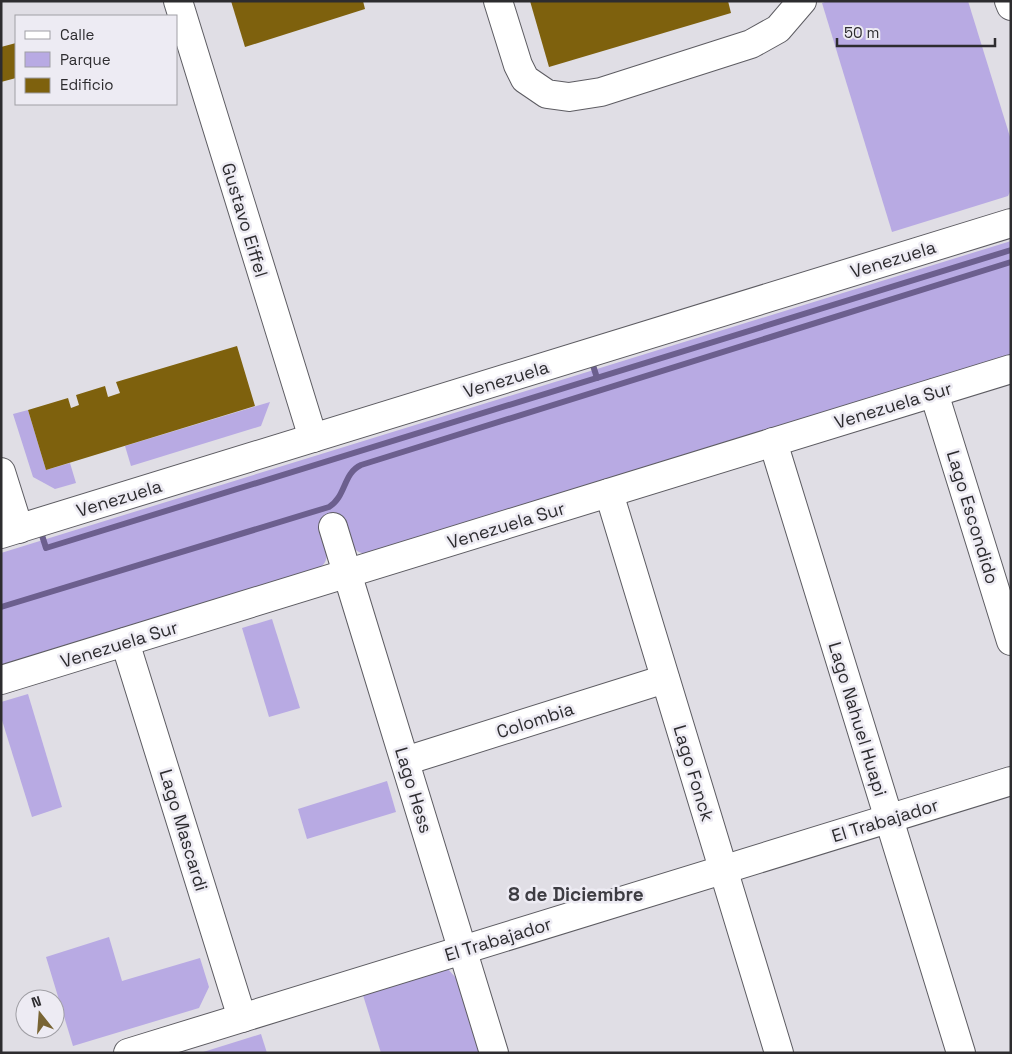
<svg xmlns="http://www.w3.org/2000/svg" width="1012" height="1054" font-family="'Space Grotesk',sans-serif">
  <rect width="100%" height="100%" fill="#e0dee5"/>
  <g fill="#b8aae3">
    <polygon points="828,1 968,1 1011,140 1011,190 1008,196 892,232 822,3"/>
    <path d="M1011 241V357L368 553C349 556 347 531 342 517L319 524C322 539 336 560 317 569L1 667V553Z"/>
    <polygon points="270,402 261,426 131,466 125,446"/>
    <polygon points="28,410 46,470 70,463 76,483 55,489 33,477 13,414"/>
    <polygon points="272,619 300,708 269,717 242,628"/>
    <polygon points="28,694 62,807 32,817 1,717 1,702"/>
    <polygon points="387,781 396,812 307,839 298,809"/>
    <polygon points="109,937 122,981 200,958 209,987 199,1008 73,1046 46,957"/>
    <polygon points="447,968 456,978 479,1053 381,1053 362,992"/>
    <polygon points="261,1034 267,1053 200,1053"/>
  </g>
  <g fill="none" stroke-linecap="round" stroke-linejoin="round">
    <g stroke="#6c5f8e" stroke-width="6">
      <polyline points="591,359 597,378"/>
      <polyline points="40,529 46,548 1011,250"/>
      <path d="M1 607 329 507C346 497 343 473 361 465L1011 262"/>
    </g>
  </g>
  <g fill="#7e610d">
    <polygon points="231,1 363,1 365,9 245,47"/>
    <polygon points="530,1 728,1 731,13 549,67"/>
    <polygon points="16,43 16,78 1,82 1,47"/>
    <polygon points="237,346 255,406 46,470 28,410 68,398 71,408 79,405 76,395 105,386 108,397 120,393 116,382"/>
  </g>
  <g fill="none" stroke-linecap="round" stroke-linejoin="round">
    <g stroke="#5d5c62" stroke-width="30">
      <g id="minor">
        <polyline points="178,1 313,438"/>
        <polyline points="498,1 518,65 525,79 547,94 569,97 601,92 751,44 778,29 802,1"/>
        <polyline points="1009,1 1011,6"/>
        <polyline points="934,393 1011,641"/>
        <polyline points="773,442 961,1053"/>
        <polyline points="1,472 19,529"/>
        <polyline points="609,493 779,1053"/>
        <polyline points="333,527 494,1053"/>
        <polyline points="1,534 1011,223"/>
        <polyline points="125,642 242,1018"/>
        <polyline points="1,680 1011,369"/>
        <polyline points="405,761 665,679"/>
        <polyline points="128,1053 1011,781"/>
      </g>
    </g>
    <use href="#minor" stroke="#fff" stroke-width="28"/>
  </g>
  <g text-anchor="middle" dominant-baseline="central" stroke-width="5" stroke-linejoin="round" paint-order="stroke">
    <g font-size="18" fill="#2d2c2f" stroke="#edebf3">
      <text transform="translate(245 220) rotate(73)">Gustavo Eiffel</text>
      <text transform="translate(893 259) rotate(-17)">Venezuela</text>
      <text transform="translate(506 379) rotate(-17)">Venezuela</text>
      <text transform="translate(893 405) rotate(-17)">Venezuela Sur</text>
      <text transform="translate(119 498) rotate(-17)">Venezuela</text>
      <text transform="translate(973 517) rotate(73)">Lago Escondido</text>
      <text transform="translate(506 525) rotate(-17)">Venezuela Sur</text>
      <text transform="translate(119 644) rotate(-17)">Venezuela Sur</text>
      <text transform="translate(858 719) rotate(73)">Lago Nahuel Huapi</text>
      <text transform="translate(535 720) rotate(-18)">Colombia</text>
      <text transform="translate(694 773) rotate(73)">Lago Fonck</text>
      <text transform="translate(414 790) rotate(73)">Lago Hess</text>
      <text transform="translate(885 820) rotate(-17)">El Trabajador</text>
      <text transform="translate(184 830) rotate(73)">Lago Mascardi</text>
      <text transform="translate(498 939) rotate(-17)">El Trabajador</text>
    </g>
    <g font-size="19" font-weight="bold" fill="#3d3c42" stroke="#edebf3">
      <text x="576" y="894">8 de Diciembre</text>
    </g>
  </g>
  <rect width="1012" height="1054" fill="none" stroke="#2d2c2f" stroke-width="5"/>
  <rect x="15" y="15" width="162" height="90" fill="#edebf3" stroke="#a09fa5"/>
  <rect x="25" y="31" width="25" height="8" fill="#ffffff" stroke="#a09fa5"/>
  <text x="60" y="40" font-size="15" fill="#2d2c2f">Calle</text>
  <rect x="25" y="52" width="25" height="15" fill="#b8aae3" stroke="#a09fa5"/>
  <text x="60" y="65" font-size="15" fill="#2d2c2f">Parque</text>
  <rect x="25" y="78" width="25" height="15" fill="#7e610d" stroke="#a09fa5"/>
  <text x="60" y="90" font-size="15" fill="#2d2c2f">Edificio</text>
  <g transform="translate(40 1014) rotate(343)"><circle r="24" fill="#edebf3" stroke="#a09fa5"/>
  <path d="M0-4L9 19L0 12L-9 19Z" fill="#786433"/>
  <text y="-8" font-size="14" font-weight="bold" text-anchor="middle" fill="#2d2c2f">N</text>
  </g>
  <path d="M837 38v8h158v-8" fill="none" stroke="#2d2c2f" stroke-width="2.5"/>
  <text x="844" y="38" font-size="15" fill="#2d2c2f" stroke="#edebf3" stroke-width="4" paint-order="stroke">50 m</text>
</svg>
